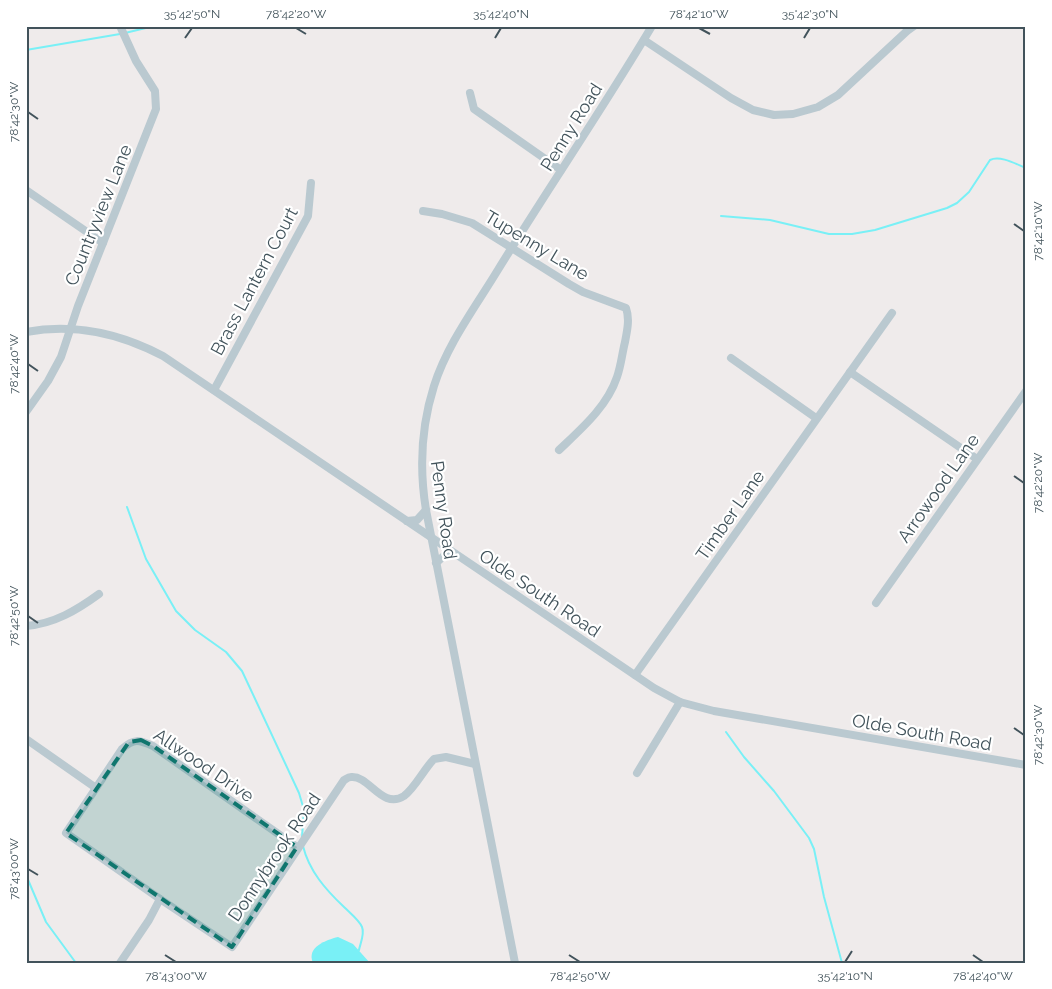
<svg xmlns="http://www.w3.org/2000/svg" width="1052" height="989" font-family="Raleway,sans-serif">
  <rect width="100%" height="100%" fill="#efebeb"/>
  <path fill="#79f0f6" d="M338 937 353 944 370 963H313C306 947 326 940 338 937Z"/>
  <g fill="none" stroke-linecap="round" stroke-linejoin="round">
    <g stroke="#79f0f6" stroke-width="2">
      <polyline points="125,33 154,26"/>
      <polyline points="26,50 120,34"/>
      <path d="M721 216 770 220 829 234H852L875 230 947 208 957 203 969 192 990 160C1000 155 1016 164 1026 168"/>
      <polyline points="127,507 146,559 176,611 195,630 226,652 242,671 299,793 304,810 302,837"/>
      <polyline points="726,732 744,757 774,791 809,838 814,849 824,897 842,963"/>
      <path d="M303 846C309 871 326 890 344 907 350 913 359 920 362 927 365 934 360 944 359 950"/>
      <polyline points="26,875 46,922 76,963"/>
    </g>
    <g stroke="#bac9d0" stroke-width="8">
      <polyline points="644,40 731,98 753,110 774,115 793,114 818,107 838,95 907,31 914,26"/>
      <polyline points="470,93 474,109 561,170"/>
      <polyline points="26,190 103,243"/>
      <path d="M423 211 442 214 472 223 569 284 583 292 626 308C630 319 627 331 625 342 622 354 621 366 617 377 607 407 581 429 559 450"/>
      <path d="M26 332C75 323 119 333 163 356L654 688 680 702 714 711 1026 765"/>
      <polyline points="731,358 816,418"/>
      <polyline points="850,372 977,459"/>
      <polyline points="214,390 308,216 311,183"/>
      <polyline points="26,412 48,381 61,357 78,306 156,109 155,91 136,61 120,26"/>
      <polyline points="407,521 417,520 426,510"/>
      <polyline points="436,563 446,554 454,554"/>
      <polyline points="876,603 1026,391"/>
      <path d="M26 626C54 624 77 610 99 594"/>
      <polyline points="635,675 892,313"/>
      <polyline points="26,739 96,788"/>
      <polyline points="637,773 680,702"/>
      <path d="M297 847 153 746C139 740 134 738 122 749L66 833 160 899 232 947 344 780C346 779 348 777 351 777 369 775 382 810 404 796 415 788 424 769 434 759L446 757 475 764"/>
      <polyline points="120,963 149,920 160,899"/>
      <path d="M515 963 426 510C419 467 421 427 434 386 447 345 474 309 496 273 547 190 602 110 652 26"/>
    </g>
  </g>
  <path fill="#0f766e" fill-opacity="0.2" stroke="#0f766e" stroke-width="4" stroke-dasharray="10 6" stroke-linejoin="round" d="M141 740 153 746 297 847 232 947 66 833 129 742Z"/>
  <path fill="none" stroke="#42535b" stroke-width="2" d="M296 28 306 34M699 28 710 34M185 38 192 28M495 38 501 28M804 38 810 28M28 112 38 119M1014 224 1024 231M28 364 38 371M1014 476 1024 483M28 616 38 623M1014 728 1024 735M28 869 38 875M165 955 176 962M569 955 580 962M973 955 983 962M845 962 852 951"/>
  <g text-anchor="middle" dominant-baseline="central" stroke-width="4.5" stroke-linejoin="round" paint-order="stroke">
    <g font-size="18" fill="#42535b" stroke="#fff">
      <text transform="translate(571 127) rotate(-58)">Penny Road</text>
      <text transform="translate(98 215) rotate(-68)">Countryview Lane</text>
      <text transform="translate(537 245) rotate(31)">Tupenny Lane</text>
      <text transform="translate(254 281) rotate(-62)">Brass Lantern Court</text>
      <text transform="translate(938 488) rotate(-55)">Arrowood Lane</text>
      <text transform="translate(444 510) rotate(82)">Penny Road</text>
      <text transform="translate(730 515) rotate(-55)">Timber Lane</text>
      <text transform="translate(540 593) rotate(34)">Olde South Road</text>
      <text transform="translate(922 732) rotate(10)">Olde South Road</text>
      <text transform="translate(204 765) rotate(34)">Allwood Drive</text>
      <text transform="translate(274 857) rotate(-56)">Donnybrook Road</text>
    </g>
  </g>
  <rect width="1052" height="989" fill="none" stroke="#ffffff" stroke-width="55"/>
  <rect x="28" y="28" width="996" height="934" fill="none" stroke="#42535b" stroke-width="2"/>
  <g font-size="12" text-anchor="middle" fill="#42535b">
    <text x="192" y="18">35°42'50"N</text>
    <text x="296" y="18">78°42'20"W</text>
    <text x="501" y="18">35°42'40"N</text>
    <text x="699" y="18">78°42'10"W</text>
    <text x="810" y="18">35°42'30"N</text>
    <text transform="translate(14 112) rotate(-90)" y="4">78°42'30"W</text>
    <text transform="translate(1038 231) rotate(-90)" y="4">78°42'10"W</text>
    <text transform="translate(14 364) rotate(-90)" y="4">78°42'40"W</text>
    <text transform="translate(1038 483) rotate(-90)" y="4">78°42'20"W</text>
    <text transform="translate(14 616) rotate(-90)" y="4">78°42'50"W</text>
    <text transform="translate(1038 735) rotate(-90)" y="4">78°42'30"W</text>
    <text transform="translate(14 869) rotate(-90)" y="4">78°43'00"W</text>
    <text x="176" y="980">78°43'00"W</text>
    <text x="580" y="980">78°42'50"W</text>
    <text x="845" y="980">35°42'10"N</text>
    <text x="983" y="980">78°42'40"W</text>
  </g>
</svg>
